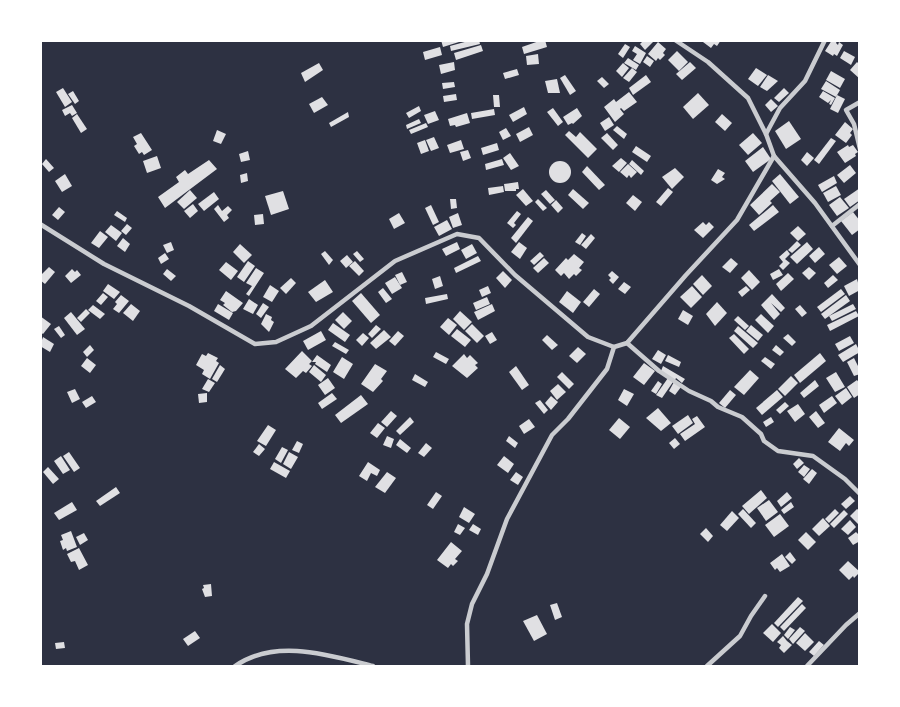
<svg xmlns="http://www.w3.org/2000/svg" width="900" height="707" font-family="Rubik,sans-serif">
  <rect width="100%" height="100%" fill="#2d3142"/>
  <g fill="#e0e0e3">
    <polygon points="441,40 458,40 459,42 443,47"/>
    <polygon points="472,40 479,40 480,44 451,51 450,46"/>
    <polygon points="542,40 545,40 547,47 524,54 522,47"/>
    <polygon points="644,40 655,40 645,50 640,44"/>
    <polygon points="704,40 721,40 717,46 714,44 711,48 703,42"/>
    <polygon points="832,40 837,41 836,43 838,45 839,42 843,45 837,56 834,54 833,56 825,51"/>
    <polygon points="658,42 666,49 663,53 665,55 660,60 658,58 656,61 648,54"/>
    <polygon points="625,44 630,47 623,58 618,54"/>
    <polygon points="481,45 483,51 456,60 454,53"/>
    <polygon points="635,46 646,53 640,64 633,60 637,54 632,51"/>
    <polygon points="440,47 442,55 425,60 423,52"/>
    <polygon points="677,51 688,62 679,71 668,60"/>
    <polygon points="844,51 855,57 851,65 840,58"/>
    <polygon points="538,54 539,64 527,65 526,56"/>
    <polygon points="647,56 654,61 650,67 643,62"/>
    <polygon points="628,58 639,65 636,70 624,63"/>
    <polygon points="454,62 455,70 441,74 439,65"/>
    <polygon points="690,62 696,68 682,80 676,74"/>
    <polygon points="857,62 860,65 860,79 850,70"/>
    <polygon points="319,63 323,70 305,82 301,73"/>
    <polygon points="623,63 629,68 622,77 616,71"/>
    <polygon points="632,68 637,72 629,82 623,78"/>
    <polygon points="756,68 767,75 758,86 748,79"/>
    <polygon points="517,69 519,75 505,79 503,73"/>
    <polygon points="831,71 845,79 840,88 826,80"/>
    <polygon points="565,75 576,91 570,95 560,78"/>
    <polygon points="646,75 651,82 633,95 629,88"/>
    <polygon points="768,75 778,81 767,91 760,87"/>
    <polygon points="602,77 609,84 604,88 597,81"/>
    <polygon points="557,79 560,93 548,93 545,81"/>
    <polygon points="826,81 840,90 836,97 821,89"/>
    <polygon points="454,82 455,87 443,89 442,83"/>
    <polygon points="63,88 72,102 65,107 56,92"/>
    <polygon points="784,88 789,93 779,102 774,98"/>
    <polygon points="73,91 79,101 75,104 68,94"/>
    <polygon points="823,91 835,98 831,105 829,104 831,100 828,103 819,97"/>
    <polygon points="629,92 637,102 624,111 621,108 620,109 624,114 615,122 604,107 614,99 616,102"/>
    <polygon points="698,93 709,105 693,119 683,107"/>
    <polygon points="456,94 457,100 444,102 443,96"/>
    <polygon points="493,95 499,95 500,107 494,107"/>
    <polygon points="837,95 845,99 838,113 830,109"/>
    <polygon points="322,97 328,105 314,113 309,104"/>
    <polygon points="771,99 778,106 771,112 765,105"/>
    <polygon points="72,105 77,113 72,116 70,113 65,116 62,110"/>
    <polygon points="419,106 421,111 409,118 406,113"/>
    <polygon points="524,107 527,114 513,122 509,115"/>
    <polygon points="553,108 563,122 558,126 547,112"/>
    <polygon points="577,108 582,116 573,124 572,123 568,125 563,117"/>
    <polygon points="494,109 495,115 472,119 471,113"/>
    <polygon points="435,111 439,120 428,124 424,115"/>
    <polygon points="348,112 349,117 331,127 329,123"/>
    <polygon points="467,113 470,123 456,127 455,125 450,126 448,119"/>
    <polygon points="77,114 87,129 81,133 72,118"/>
    <polygon points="722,114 732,123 725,131 715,122"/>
    <polygon points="609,117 614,125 605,131 600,123"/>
    <polygon points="419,119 421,123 407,129 406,125"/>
    <polygon points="789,121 801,139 786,149 775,131"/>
    <polygon points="845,122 853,129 850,133 852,135 846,143 835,135"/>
    <polygon points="426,123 428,127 411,134 409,130"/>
    <polygon points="617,126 627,134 624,139 613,130"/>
    <polygon points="529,127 533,135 520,142 516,134"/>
    <polygon points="506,128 511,136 503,140 499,132"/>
    <polygon points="217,130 226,134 221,144 213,141"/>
    <polygon points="569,131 576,137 580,132 597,149 588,158 565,135"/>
    <polygon points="141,133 152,150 144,155 142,152 139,154 134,146 137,144 133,137"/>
    <polygon points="607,133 618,145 613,150 601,138"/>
    <polygon points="753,133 762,143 748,155 739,145"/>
    <polygon points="434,137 439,148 431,151 426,140"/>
    <polygon points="831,138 836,141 819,164 814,160"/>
    <polygon points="425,140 429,151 421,154 417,143"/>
    <polygon points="461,140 464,149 450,153 447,145"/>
    <polygon points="497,143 499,150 483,155 481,148"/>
    <polygon points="848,145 849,147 853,145 858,152 855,154 856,156 845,163 837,152"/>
    <polygon points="636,146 651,156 647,162 632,152"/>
    <polygon points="763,147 771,159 753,172 745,161"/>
    <polygon points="468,150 471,158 463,161 460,152"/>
    <polygon points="248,151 250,160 241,162 239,154"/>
    <polygon points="807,152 814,158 807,166 801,160"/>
    <polygon points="510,153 519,166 511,170 503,158"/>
    <polygon points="157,156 161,168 147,173 143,161"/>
    <polygon points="621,158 627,163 619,172 612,166"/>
    <polygon points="46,159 54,168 49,172 42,164"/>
    <polygon points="502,159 504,165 486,170 485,164"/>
    <polygon points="209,160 217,169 165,208 158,197 179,182 176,177 185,170 188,174"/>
    <polygon points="632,160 644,171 641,175 629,164"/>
    <circle cx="560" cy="172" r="11"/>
    <polygon points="628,164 637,172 631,178 629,175 627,178 620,172"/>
    <polygon points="850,165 856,173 844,183 837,175"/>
    <polygon points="587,166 605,185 599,190 582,172"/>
    <polygon points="675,168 684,177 672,189 662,177"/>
    <polygon points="718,169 725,173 722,177 725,179 717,184 711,180"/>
    <polygon points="247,173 248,181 241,183 240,175"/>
    <polygon points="65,174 72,186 62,192 55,181"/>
    <polygon points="780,174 799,197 790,204 772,181"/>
    <polygon points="834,176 837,183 822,192 818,185"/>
    <polygon points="518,182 519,189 516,189 516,191 505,191 504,184"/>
    <polygon points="772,184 780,192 770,201 772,203 759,215 750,205"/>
    <polygon points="503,186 504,192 489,195 488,188"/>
    <polygon points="836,186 841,195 828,202 823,193"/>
    <polygon points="668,188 673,192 661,206 656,202"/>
    <polygon points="860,188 860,200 850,207 844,199"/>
    <polygon points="523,189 533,201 526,206 516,195"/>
    <polygon points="573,189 589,203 583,209 568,195"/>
    <polygon points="190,190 197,198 184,209 177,202"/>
    <polygon points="546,190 555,200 550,204 541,194"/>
    <polygon points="283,191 289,209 271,215 265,196"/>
    <polygon points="214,192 219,199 204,211 198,204"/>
    <polygon points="633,195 642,202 635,211 626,203"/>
    <polygon points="840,197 849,208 837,216 829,205"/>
    <polygon points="450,199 456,199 457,208 451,209"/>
    <polygon points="538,199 547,208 543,211 535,202"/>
    <polygon points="556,200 563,208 558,213 551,205"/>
    <polygon points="193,204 198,211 190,218 184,211"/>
    <polygon points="218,205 222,211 228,206 232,210 227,215 229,218 224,222 214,209"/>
    <polygon points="431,205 439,222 433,225 425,208"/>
    <polygon points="773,205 779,212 754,231 749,225"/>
    <polygon points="59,207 65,212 58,220 52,215"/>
    <polygon points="117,211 127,218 125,222 114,215"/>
    <polygon points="517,211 521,214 514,223 516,225 513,228 507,223"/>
    <polygon points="853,212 860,221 860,229 852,235 841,221"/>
    <polygon points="399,213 405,223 394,229 389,219"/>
    <polygon points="458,213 462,225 453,228 449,217"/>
    <polygon points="263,214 264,224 255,225 254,215"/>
    <polygon points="528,217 533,221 516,243 511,238"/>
    <polygon points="447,220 452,229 439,236 434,227"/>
    <polygon points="703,222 706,225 709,222 714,227 703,238 694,230"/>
    <polygon points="127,224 132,228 126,235 121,231"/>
    <polygon points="111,225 122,233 116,241 105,232"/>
    <polygon points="798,226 806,234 798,241 790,233"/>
    <polygon points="100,231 108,237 99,248 91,243"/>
    <polygon points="582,233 586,236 580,245 575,242"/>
    <polygon points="591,234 595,238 586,249 581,245"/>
    <polygon points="123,238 130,244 125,252 117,246"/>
    <polygon points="797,241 801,245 792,253 788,250"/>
    <polygon points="171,242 174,250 167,253 163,245"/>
    <polygon points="457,242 460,249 446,256 442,249"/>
    <polygon points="519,242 527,248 520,259 511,252"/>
    <polygon points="807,242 813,249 797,264 790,257"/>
    <polygon points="240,244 252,255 244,263 233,252"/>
    <polygon points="472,244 477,253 466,259 461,250"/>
    <polygon points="819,247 825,254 815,263 809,256"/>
    <polygon points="787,250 790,254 785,259 790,263 783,270 779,266 783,262 779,257"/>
    <polygon points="325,251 333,260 329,265 321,254"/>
    <polygon points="357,251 364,259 360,262 353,254"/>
    <polygon points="540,252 544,256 534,265 530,261"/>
    <polygon points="165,253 169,259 161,264 158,258"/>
    <polygon points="574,254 584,262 579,268 582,270 576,276 574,274 569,279 564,273 561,276 555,270 566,258 568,260"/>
    <polygon points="347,255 353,262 346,268 340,261"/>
    <polygon points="478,256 481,261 456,273 454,268"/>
    <polygon points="839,257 847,266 837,274 829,265"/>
    <polygon points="544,258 549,263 538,273 533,268"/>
    <polygon points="731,258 738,264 730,273 722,267"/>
    <polygon points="248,261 255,266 244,282 237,277"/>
    <polygon points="355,261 364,271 359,276 349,266"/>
    <polygon points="226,262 238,271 231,280 219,270"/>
    <polygon points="49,267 55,272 45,284 40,280 40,276"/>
    <polygon points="809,267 816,273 809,280 802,273"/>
    <polygon points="256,268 264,273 249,296 246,294 252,286 246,283"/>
    <polygon points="72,269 75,272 77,270 81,275 71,283 65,276"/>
    <polygon points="167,269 176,276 171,281 163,274"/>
    <polygon points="779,269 783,275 773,280 770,274"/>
    <polygon points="749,270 760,282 752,290 741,278"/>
    <polygon points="503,271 512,280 505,288 496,278"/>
    <polygon points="612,271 619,277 613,284 609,280 611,278 608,275"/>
    <polygon points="402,272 407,282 400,285 395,275"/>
    <polygon points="788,273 794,279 781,291 776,284"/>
    <polygon points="702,275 712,286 703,295 693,284"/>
    <polygon points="833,275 838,280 828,288 824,283"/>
    <polygon points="440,276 443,286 435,289 432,279"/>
    <polygon points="395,277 402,288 392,294 385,283"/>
    <polygon points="291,278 296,283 286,294 280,288"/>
    <polygon points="857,279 860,290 849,296 844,286"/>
    <polygon points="325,280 333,292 316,302 308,292"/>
    <polygon points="624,282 631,287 625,294 618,289"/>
    <polygon points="108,284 120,292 114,299 103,291"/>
    <polygon points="270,285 279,291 272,302 263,297"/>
    <polygon points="488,286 491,293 482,297 479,290"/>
    <polygon points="692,286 702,297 691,308 680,297"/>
    <polygon points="746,286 750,290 742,297 738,292"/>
    <polygon points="383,288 392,299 386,303 378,292"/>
    <polygon points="594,289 600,294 589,307 583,302"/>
    <polygon points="841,289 845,294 821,312 817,307"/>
    <polygon points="226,291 243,303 236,311 232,312 223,305 225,303 220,300"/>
    <polygon points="567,291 581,302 573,313 559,302"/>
    <polygon points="103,293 108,297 101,305 96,301"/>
    <polygon points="361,293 380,315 371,323 352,301"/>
    <polygon points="447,294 448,299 426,304 425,298"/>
    <polygon points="772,294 785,308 781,312 771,303 780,314 774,320 761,305"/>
    <polygon points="121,295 129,301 119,313 113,309 117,304 115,302"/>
    <polygon points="846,295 850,301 825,319 821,314"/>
    <polygon points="487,297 490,304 476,310 473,303"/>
    <polygon points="249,299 258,305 253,314 243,309"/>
    <polygon points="717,302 727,313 715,326 706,314"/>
    <polygon points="263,303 269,307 261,318 256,314"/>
    <polygon points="131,304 140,311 133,321 123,313"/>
    <polygon points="218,304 233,313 229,320 214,311"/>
    <polygon points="492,304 495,311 478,320 474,312"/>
    <polygon points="853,304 856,309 832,321 829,316"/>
    <polygon points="93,305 105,314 100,319 88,310"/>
    <polygon points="800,305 807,313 802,317 795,309"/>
    <polygon points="86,309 90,313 81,322 77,318"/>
    <polygon points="683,310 693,316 688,325 678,319"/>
    <polygon points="460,311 472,322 464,330 453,319"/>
    <polygon points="856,311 859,316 830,331 827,325"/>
    <polygon points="71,312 85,329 77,335 64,318"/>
    <polygon points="343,312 352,321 344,329 335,320"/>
    <polygon points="266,314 272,317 271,320 274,322 269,332 261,324"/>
    <polygon points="761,314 774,326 768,333 755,320"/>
    <polygon points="40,316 51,324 43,334 40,332"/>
    <polygon points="738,316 749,326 745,330 734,320"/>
    <polygon points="448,318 457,325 449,335 440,327"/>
    <polygon points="333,323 350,335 345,342 328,330"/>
    <polygon points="472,324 484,336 477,343 465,331"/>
    <polygon points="376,325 381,329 372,338 368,334"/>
    <polygon points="751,325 763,335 758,341 746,331"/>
    <polygon points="59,326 65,335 61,338 54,329"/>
    <polygon points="738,326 758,343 753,348 734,331"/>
    <polygon points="457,329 471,340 465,347 451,336"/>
    <polygon points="384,330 391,337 376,349 370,343"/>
    <polygon points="321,331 326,340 308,350 303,341"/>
    <polygon points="398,331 404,336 395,346 389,341"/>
    <polygon points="492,332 497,340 490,344 485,336"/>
    <polygon points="363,333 369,338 362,346 356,340"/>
    <polygon points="734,334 749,349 744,354 729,338"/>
    <polygon points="788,334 796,342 792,346 783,338"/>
    <polygon points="547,335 558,345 552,350 542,340"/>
    <polygon points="850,336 854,343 839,351 835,344"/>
    <polygon points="43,337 54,344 50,352 40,346"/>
    <polygon points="335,342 349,350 346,354 332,346"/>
    <polygon points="856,344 860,352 843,362 838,355"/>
    <polygon points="90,345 94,350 87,357 83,352"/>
    <polygon points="776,345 784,352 780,356 772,350"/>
    <polygon points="578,347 586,354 577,363 569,356"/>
    <polygon points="658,350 666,355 661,364 652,359"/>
    <polygon points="302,351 312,361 309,364 312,366 306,373 303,371 296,378 285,369"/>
    <polygon points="436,352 449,359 446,364 433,357"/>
    <polygon points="208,353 218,358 216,361 219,363 210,379 202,374 204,370 196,365 202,354 206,356"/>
    <polygon points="820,353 826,361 800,383 794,375"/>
    <polygon points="464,354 467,358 470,355 478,363 475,365 478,368 467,378 452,366"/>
    <polygon points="317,355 331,365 327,372 315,364 316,362 312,362"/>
    <polygon points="668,355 681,362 679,367 665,361"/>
    <polygon points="342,357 353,364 344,379 333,372"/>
    <polygon points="765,357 775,364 771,369 761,361"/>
    <polygon points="87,358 96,365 90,373 81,366"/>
    <polygon points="854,358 860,370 860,374 854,376 847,362"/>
    <polygon points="644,363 655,371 644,385 633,377"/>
    <polygon points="375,364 387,371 381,379 383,381 373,392 361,384"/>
    <polygon points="220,365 225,369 217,382 212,379"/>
    <polygon points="314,365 326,375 321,382 309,372"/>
    <polygon points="516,366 529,385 522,390 509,372"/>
    <polygon points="663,366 685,379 682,383 676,378 675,380 661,371"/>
    <polygon points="750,370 759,378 744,395 734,387"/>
    <polygon points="562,372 574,384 569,389 557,377"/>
    <polygon points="836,372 845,387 835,392 826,378"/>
    <polygon points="415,374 428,382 425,387 412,380"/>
    <polygon points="791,376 798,383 785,396 778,389"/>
    <polygon points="328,378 335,388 325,395 318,385"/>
    <polygon points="668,378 673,382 662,398 656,395"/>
    <polygon points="208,379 215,383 209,392 202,389"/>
    <polygon points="815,380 819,386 804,398 800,393"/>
    <polygon points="857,380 860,384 860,394 854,398 847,387"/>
    <polygon points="658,381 662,384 656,394 651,391"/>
    <polygon points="674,382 681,387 675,395 669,391"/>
    <polygon points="558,384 566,392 557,400 550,391"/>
    <polygon points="846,388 852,397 842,405 835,396"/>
    <polygon points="75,389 80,399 72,403 67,392"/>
    <polygon points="624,389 634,394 627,406 618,400"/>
    <polygon points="730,390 736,395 725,408 719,403"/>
    <polygon points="777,390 783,397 762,415 756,408"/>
    <polygon points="207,393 207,402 199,403 198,394"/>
    <polygon points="332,393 337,399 322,409 318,403"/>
    <polygon points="361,395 368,404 341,423 335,415"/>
    <polygon points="92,396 96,402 86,408 82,402"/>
    <polygon points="551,396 558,402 551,410 545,403"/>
    <polygon points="832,396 837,403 824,413 819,405"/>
    <polygon points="540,400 548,410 544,414 535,403"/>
    <polygon points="785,402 789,406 780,414 776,410"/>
    <polygon points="798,404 805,414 795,422 787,411"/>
    <polygon points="658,408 671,423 661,431 646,418"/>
    <polygon points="391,411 397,416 387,427 381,422"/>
    <polygon points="816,411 825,423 818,428 809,417"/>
    <polygon points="688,415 693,423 678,434 672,426"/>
    <polygon points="697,416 705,427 685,441 680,434 695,424 692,419"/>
    <polygon points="410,417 414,422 400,435 396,431"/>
    <polygon points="771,417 774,422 766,427 763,422"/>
    <polygon points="619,418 630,427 620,439 609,430"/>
    <polygon points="529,419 535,427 524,434 519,426"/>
    <polygon points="378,423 385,428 377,438 370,433"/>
    <polygon points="268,425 276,430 266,446 257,441"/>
    <polygon points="839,428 854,440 849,446 846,443 840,451 828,442"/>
    <polygon points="387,436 394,439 391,448 383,445"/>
    <polygon points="509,436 518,443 515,448 506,441"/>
    <polygon points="675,438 680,444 674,449 669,443"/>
    <polygon points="400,439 411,448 407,453 396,445"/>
    <polygon points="297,441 303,444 299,453 292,450"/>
    <polygon points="426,443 432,448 424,457 418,453"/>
    <polygon points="259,444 265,449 259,456 253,452"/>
    <polygon points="282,447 288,450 281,463 275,459"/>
    <polygon points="69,452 80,468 74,472 63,456"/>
    <polygon points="289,452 298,457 291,469 283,464"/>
    <polygon points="61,456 70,470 63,474 54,461"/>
    <polygon points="504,456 514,464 508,473 497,465"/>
    <polygon points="799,458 804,463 797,469 793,464"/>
    <polygon points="274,462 290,471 286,478 270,469"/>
    <polygon points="368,462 380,470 377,476 371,473 367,481 359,476"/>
    <polygon points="804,465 810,469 804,477 798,472"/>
    <polygon points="48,467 59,479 53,484 43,472"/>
    <polygon points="812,469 817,473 809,484 803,479"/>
    <polygon points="387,472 396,478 385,493 375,487"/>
    <polygon points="516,472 523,477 518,485 510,480"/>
    <polygon points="116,487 120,493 100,506 96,501"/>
    <polygon points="761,490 767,498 749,514 742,506"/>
    <polygon points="436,492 442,496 433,509 427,505"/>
    <polygon points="787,492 792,498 781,507 777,501"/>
    <polygon points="850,496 855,501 846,509 841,504"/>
    <polygon points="769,500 778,512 766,521 757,508"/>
    <polygon points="72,502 77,510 59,520 54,513"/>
    <polygon points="791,502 794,507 784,514 781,510"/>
    <polygon points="464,507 475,514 469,523 459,517"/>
    <polygon points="743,509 756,523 751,528 738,514"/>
    <polygon points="835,509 839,513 829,523 825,519"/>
    <polygon points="857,509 860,511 858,524 850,516"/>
    <polygon points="844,510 848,514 834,528 830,524"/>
    <polygon points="732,511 739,518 727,531 720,525"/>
    <polygon points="780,514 789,526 774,537 765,525"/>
    <polygon points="823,518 830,526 819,536 812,529"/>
    <polygon points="850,520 856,527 848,535 841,529"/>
    <polygon points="458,524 465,528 460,535 454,532"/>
    <polygon points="473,524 481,529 478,535 469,530"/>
    <polygon points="706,528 713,536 708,542 700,534"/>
    <polygon points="71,531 77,547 67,551 66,548 63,550 60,541 63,540 61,535"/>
    <polygon points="806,532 816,542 808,550 798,540"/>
    <polygon points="856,532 860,536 860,541 853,545 848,538"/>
    <polygon points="84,533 88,540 80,545 76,537"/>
    <polygon points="451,542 462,551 455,559 458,561 453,566 451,564 448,568 437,560"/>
    <polygon points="79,548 88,565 79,570 75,561 71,562 67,554"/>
    <polygon points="790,552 796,560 792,564 785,557"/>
    <polygon points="782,554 790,566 780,572 777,568 775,570 770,563"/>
    <polygon points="848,561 860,572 854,578 853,576 849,580 839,570"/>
    <polygon points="211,584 212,596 205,597 202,589 204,588 203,585"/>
    <polygon points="798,597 803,601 778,627 774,623"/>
    <polygon points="557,603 562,617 555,620 550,605"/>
    <polygon points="802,604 806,608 784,631 780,627"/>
    <polygon points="537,615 547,634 534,641 523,621"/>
    <polygon points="772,624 781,633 773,642 763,633"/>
    <polygon points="790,627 795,630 788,639 784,635"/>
    <polygon points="800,627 805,631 793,644 789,639"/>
    <polygon points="195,631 200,638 188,646 183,639"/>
    <polygon points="805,633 814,642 805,651 796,643"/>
    <polygon points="783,636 787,641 786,642 787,641 792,645 784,653 779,648 781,645 777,642"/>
    <polygon points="819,641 824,645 814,656 809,652"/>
    <polygon points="64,642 65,648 56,649 55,643"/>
  </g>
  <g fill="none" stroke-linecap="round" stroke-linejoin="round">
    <g stroke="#caccd0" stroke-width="4.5">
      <polyline points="675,40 708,62 748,98 766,134 774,156 815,203 860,265"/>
      <polyline points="860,102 846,110 854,124 860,149"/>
      <polyline points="766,134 780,108 805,81 825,40"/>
      <polyline points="40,224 104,264 189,306 255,344 276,342 311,326 395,261 457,234 479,238 515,275 588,337 614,347"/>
      <polyline points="832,226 860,204"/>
      <polyline points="627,343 659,371 689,391 711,401 718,407 742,417 761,434 764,441 778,451 813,456 845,479 860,494"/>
      <path d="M235 666C275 638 329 655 373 666"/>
      <polyline points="468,666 467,624 472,604 487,574 507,519 552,435 568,419 607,369 614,347 627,343 686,275 737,220 774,156"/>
      <polyline points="707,666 740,636 751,616 765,596"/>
      <polyline points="807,666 846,625 860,613"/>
    </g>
  </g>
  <rect width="900" height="707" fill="none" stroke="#ffffff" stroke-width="84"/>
</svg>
